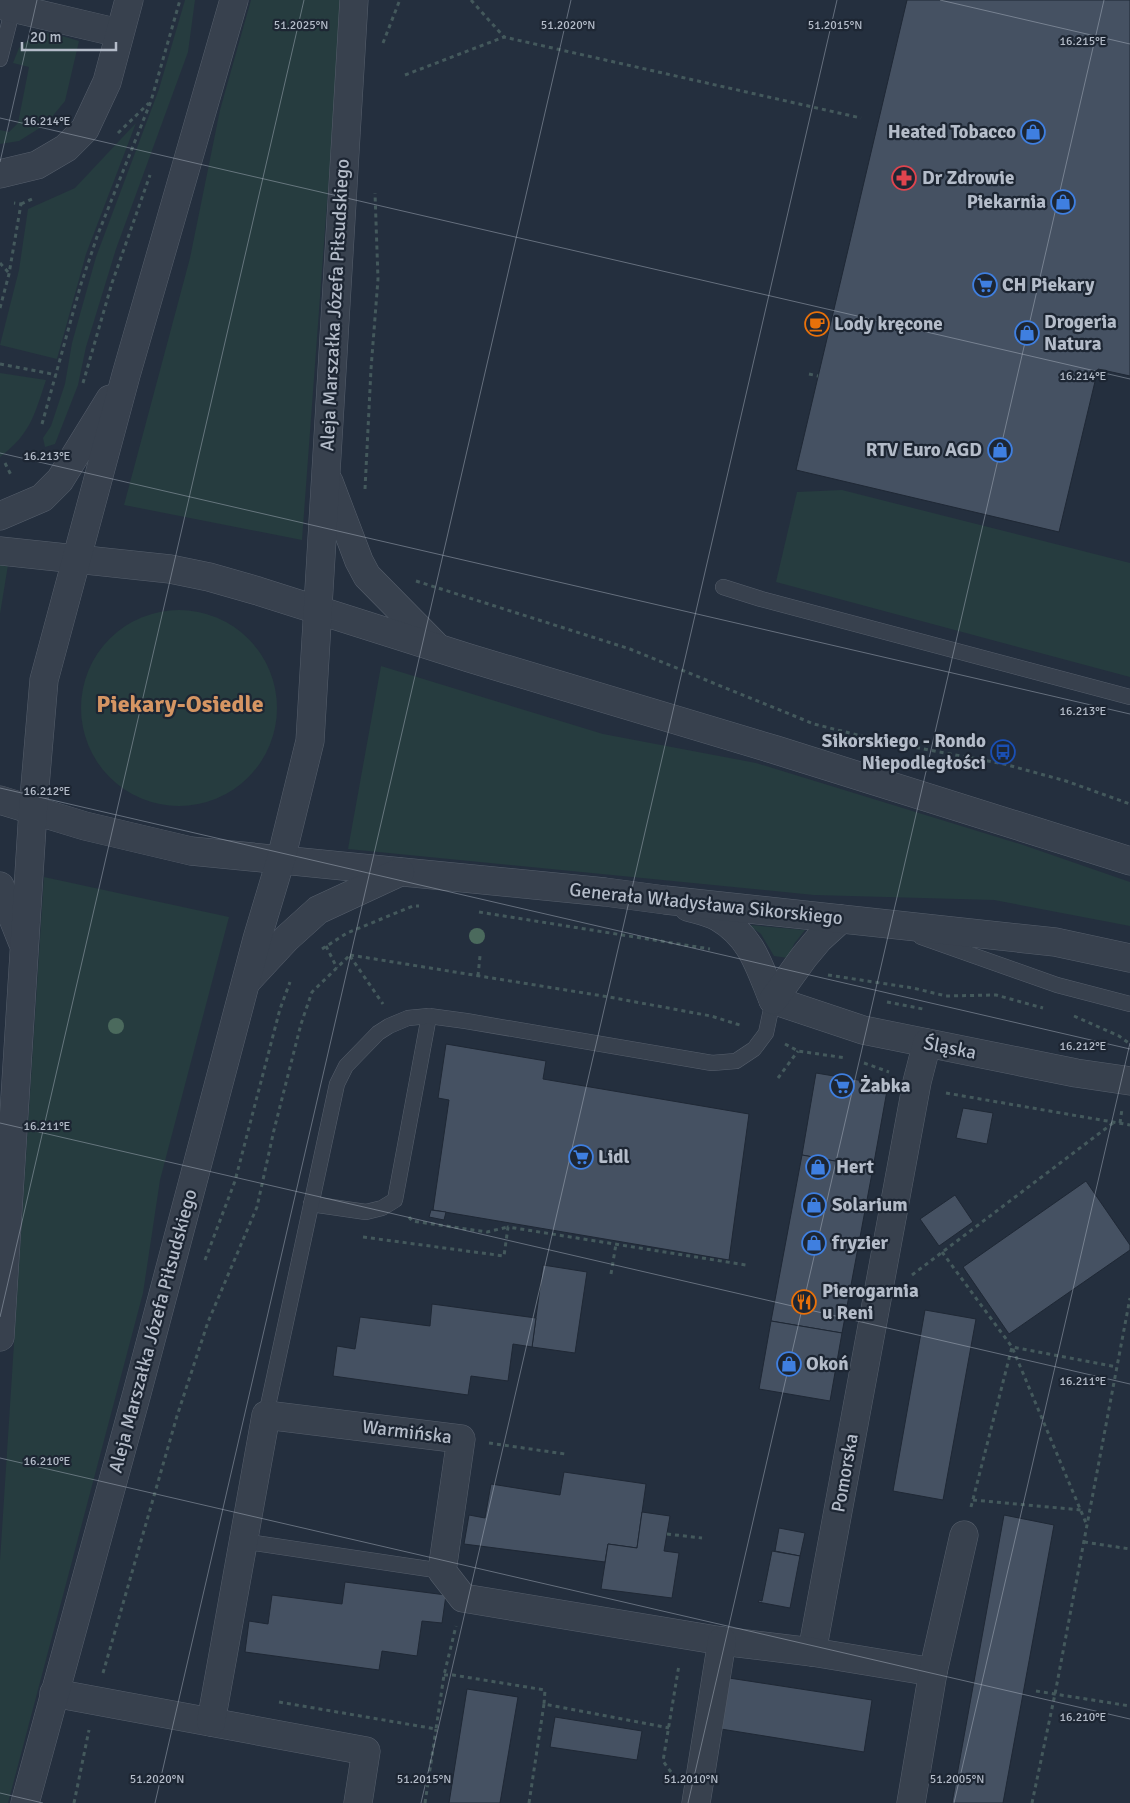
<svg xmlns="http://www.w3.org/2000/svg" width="1130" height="1803" font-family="Signika,sans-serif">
  <rect width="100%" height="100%" fill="#242f3e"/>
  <g fill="#263c3f">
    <polygon points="185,0 195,0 188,52 116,249 86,347 78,385 55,444 45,447 43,438 51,426 65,384 72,343 96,257 159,89"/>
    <polygon points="251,0 342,0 302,540 124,505 190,258 220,110"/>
    <polygon points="52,33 79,41 65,101 46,124 19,141 0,144 0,130 9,132 18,123 29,67 13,63 19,48 35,34"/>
    <polygon points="136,123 86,254 57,359 0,345 19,270 28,209 75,188"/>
    <path d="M0 373 46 380C34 416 31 433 0 457Z"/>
    <polygon points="842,490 1130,563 1130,677 776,582 797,492"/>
    <polygon points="0,564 8,565 0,614"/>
    <circle cx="179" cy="708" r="98"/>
    <polygon points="381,666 603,734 756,763 1023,845 1130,882 1130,926 994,900 814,895 348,849"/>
    <polygon points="44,877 229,917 160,1180 143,1293 8,1803 0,1803 0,1561"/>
    <polygon points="749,925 805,930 794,944 788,958 774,956 761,934"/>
  </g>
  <g fill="#455162" stroke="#1f2835">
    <polygon points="907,0 1130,0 1130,376 1098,369 1059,532 796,470"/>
    <polygon points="446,1044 546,1061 543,1079 749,1114 729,1260 433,1210 449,1100 438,1098"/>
    <polygon points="816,1073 888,1085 873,1168 802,1155"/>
    <polygon points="963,1108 993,1113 987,1144 956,1138"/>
    <polygon points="802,1155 873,1168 842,1333 771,1321"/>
    <polygon points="1086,1181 1130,1245 1130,1250 1009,1334 963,1267"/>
    <polygon points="955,1195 973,1222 939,1246 920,1219"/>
    <polygon points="431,1210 446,1212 444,1220 429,1217"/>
    <polygon points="543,1265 587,1272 575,1353 532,1347"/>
    <polygon points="432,1304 536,1318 532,1347 513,1344 508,1381 471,1376 468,1395 333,1376 337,1346 355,1349 360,1317 430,1326"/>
    <polygon points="925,1310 976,1319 943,1500 893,1491"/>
    <polygon points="771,1321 842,1333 830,1401 759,1389"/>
    <polygon points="564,1472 646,1484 637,1548 608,1544 605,1562 464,1544 469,1515 485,1518 491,1484 560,1495"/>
    <polygon points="642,1512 670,1516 664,1551 679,1553 672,1598 601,1589 608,1544 637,1548"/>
    <polygon points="1004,1515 1054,1525 1003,1803 952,1803"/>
    <polygon points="779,1528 805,1533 800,1556 775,1551"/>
    <polygon points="772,1551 800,1556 790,1608 758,1602 759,1600 762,1601"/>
    <polygon points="345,1582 446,1595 442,1623 422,1621 417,1656 382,1651 379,1670 245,1652 249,1621 268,1624 272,1595 342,1604"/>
    <polygon points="729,1678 872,1700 864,1752 721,1729"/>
    <polygon points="467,1689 518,1697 500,1803 449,1803"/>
    <polygon points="555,1717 642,1731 637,1760 550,1747"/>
  </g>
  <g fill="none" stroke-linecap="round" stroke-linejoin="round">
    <g stroke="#565f6c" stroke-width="16">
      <g id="service">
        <polyline points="0,59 13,8"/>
        <polyline points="723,587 761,599 1130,697"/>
        <polyline points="921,937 1057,985 1130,1004"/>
        <polyline points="311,1204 366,1212 382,1208 395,1200 429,1016"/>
        <polyline points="266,1415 337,1084 346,1066 378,1033 389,1026 408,1018 429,1016 466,1021 712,1063 736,1061 754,1049 766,1033 773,1000"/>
        <polyline points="242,1541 442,1571"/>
      </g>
    </g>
    <g stroke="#565f6c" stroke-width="29">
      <g id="minor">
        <polyline points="0,5 119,33"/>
        <polyline points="0,174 37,165 66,148 85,129 107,82 129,0"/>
        <path d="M688 907C698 910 709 912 718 917 752 937 759 966 773 1000L863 1030 1076 1073 1130 1081"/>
        <polyline points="773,1000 804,957 819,939 841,919"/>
        <polyline points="812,1652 917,1082 927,1043"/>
        <polyline points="54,1693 366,1751 358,1803"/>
        <polyline points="211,1722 266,1415 461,1439 442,1571 463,1598 722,1641 812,1652 933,1672"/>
        <polyline points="696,1803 722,1641"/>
        <polyline points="911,1803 933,1672 964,1535"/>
      </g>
    </g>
    <g stroke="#565f6c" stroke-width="29">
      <g id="tertiary">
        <polyline points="329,482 359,561 367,576 434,644"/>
        <polyline points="0,516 42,498 60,480 110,399"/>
        <polyline points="0,551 170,569 209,577 258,591 469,658 776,750 1130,861"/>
        <polyline points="0,800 85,826 191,851 605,892 665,900 1055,942 1130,958"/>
        <polyline points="0,886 22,941"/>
        <polyline points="248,980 287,938 318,910 400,872"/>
        <polyline points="0,1337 33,810 44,680 126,375 234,0"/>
        <polyline points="25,1803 137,1393 257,939 281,859 310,741 354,0"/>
      </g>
    </g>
    <g stroke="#44595c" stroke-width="3" stroke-dasharray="4 4" stroke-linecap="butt">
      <polyline points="471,0 504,37"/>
      <polyline points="383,43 399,2 401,0"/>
      <polyline points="405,75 504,37 861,118"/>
      <polyline points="118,133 149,103"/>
      <polyline points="21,204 32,199"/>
      <polyline points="0,263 9,273"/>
      <polyline points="0,308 9,274 21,204 14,203"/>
      <polyline points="0,364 57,375"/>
      <polyline points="809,374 818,376"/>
      <polyline points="83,383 112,283 150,175"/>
      <polyline points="42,424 81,284 98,234 151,101 180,0"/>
      <polyline points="5,463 12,477"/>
      <polyline points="365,489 371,369 378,279 375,193"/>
      <polyline points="416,581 630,649 814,724 881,741 1004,764 1066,781 1130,804"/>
      <polyline points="479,912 710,949"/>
      <polyline points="326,946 337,968"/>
      <polyline points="322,949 347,933 413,906 419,906"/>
      <polyline points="350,955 609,997 711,1016 743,1026"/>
      <polyline points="350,956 383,1004"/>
      <polyline points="828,975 913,988 946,996 996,995 1043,1008"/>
      <polyline points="478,976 480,956"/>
      <polyline points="887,1002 923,1009"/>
      <polyline points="1074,1016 1119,1036 1130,1044"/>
      <polyline points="785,1044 798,1051 846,1058"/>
      <polyline points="864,1063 889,1072"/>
      <polyline points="778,1078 798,1051"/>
      <polyline points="946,1093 1130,1125"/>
      <polyline points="1120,1123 1122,1109"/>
      <polyline points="409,1217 412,1221 487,1232 508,1227"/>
      <polyline points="363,1237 504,1256 508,1227 746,1265"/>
      <polyline points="942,1252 1012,1347 1086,1523"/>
      <polyline points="205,1260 235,1181 280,1009 290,982"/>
      <polyline points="611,1274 616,1244"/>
      <polyline points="912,1275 1113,1123"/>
      <polyline points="489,1443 565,1454"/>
      <polyline points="973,1500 1081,1510"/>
      <polyline points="971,1507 1012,1347 1117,1367"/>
      <polyline points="667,1534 702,1538"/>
      <polyline points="1084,1542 1130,1549"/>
      <polyline points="103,1673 177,1416 208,1322 257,1207 274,1130 301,1024 312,992 350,955"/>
      <polyline points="444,1675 453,1675 545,1690 544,1704 669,1728"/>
      <polyline points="1036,1691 1130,1706"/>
      <polyline points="279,1702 436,1729 444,1675 456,1626"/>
      <polyline points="671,1772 663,1761 679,1665"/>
      <polyline points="74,1803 89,1730"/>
      <polyline points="425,1803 436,1729"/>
      <polyline points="529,1803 544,1704"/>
      <polyline points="1032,1803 1055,1694 1130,1298"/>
    </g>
    <use href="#service" stroke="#38414e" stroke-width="15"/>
    <use href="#minor" stroke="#38414e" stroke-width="28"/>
    <use href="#tertiary" stroke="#38414e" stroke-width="28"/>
  </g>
  <g fill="#4b6a5d">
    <circle cx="477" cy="936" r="8"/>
    <circle cx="116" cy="1026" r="8"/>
  </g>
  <path fill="none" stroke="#b4bcc9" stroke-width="1" stroke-opacity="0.45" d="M940 0 1130 44M0 118 1130 379M0 162 37 0M0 453 1130 714M0 788 1130 1049M0 1123 1130 1384M0 1317 304 0M0 1458 1130 1719M0 1793 43 1803M155 1803 571 0M421 1803 837 0M688 1803 1104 0M954 1803 1130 1043"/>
  <defs>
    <g id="shop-ring" transform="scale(1.25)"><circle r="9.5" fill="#1d2633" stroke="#3f7fe0" stroke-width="1.5"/><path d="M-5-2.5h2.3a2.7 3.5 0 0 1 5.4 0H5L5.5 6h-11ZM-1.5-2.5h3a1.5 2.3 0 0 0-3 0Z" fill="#3f7fe0"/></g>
    <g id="pharmacy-ring" transform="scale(1.25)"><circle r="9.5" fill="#1d2633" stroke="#e0444e" stroke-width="1.5"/><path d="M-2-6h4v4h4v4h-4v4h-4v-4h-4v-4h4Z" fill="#e0444e"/></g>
    <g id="supermarket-ring" transform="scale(1.25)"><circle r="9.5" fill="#1d2633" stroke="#3f7fe0" stroke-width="1.5"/><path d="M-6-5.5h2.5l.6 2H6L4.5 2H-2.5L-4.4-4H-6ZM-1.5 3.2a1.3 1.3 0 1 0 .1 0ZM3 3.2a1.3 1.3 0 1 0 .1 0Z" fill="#3f7fe0"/></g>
    <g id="cafe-ring" transform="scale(1.25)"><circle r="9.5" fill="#1d2633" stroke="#e8710a" stroke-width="1.5"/><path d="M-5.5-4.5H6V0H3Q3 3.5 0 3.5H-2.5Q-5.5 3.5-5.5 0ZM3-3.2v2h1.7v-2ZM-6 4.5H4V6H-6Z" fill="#e8710a"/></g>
    <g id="bus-ring" transform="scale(1.25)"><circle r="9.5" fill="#1d2633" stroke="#1a4fb4" stroke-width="1.5"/><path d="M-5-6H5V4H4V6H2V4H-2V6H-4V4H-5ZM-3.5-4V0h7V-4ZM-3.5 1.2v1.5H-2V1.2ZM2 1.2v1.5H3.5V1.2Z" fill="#1a4fb4"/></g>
    <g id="restaurant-ring" transform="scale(1.25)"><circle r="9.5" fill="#1d2633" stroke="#e8710a" stroke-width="1.5"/><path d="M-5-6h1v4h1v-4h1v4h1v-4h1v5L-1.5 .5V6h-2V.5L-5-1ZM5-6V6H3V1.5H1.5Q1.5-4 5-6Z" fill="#e8710a"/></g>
  </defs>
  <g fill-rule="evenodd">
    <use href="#shop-ring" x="1033" y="132"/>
    <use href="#pharmacy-ring" x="904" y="178"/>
    <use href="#shop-ring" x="1063" y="202"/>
    <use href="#supermarket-ring" x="985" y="285"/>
    <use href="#cafe-ring" x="817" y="324"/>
    <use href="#shop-ring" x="1027" y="333"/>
    <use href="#shop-ring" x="1000" y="450"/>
    <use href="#bus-ring" x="1003" y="752"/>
    <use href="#supermarket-ring" x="842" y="1086"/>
    <use href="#supermarket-ring" x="581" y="1157"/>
    <use href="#shop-ring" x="818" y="1167"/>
    <use href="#shop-ring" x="814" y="1205"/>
    <use href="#shop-ring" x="814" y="1243"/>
    <use href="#restaurant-ring" x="804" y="1302"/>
    <use href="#shop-ring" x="789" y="1364"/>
  </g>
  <g text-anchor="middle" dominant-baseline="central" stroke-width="4.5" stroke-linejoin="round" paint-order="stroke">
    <g font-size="19" font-weight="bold" fill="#b4bcc9" stroke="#1d2633" text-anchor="start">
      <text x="1016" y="132" text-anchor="end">Heated Tobacco</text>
      <text x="922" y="178">Dr Zdrowie</text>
      <text x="1046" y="202" text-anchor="end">Piekarnia</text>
      <text x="1002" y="285">CH Piekary</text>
      <text x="1044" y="322">Drogeria<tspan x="1044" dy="22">Natura</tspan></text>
      <text x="834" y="324">Lody kręcone</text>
      <text x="982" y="450" text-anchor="end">RTV Euro AGD</text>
      <text x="986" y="741" text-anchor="end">Sikorskiego - Rondo<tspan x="986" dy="22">Niepodległości</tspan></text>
      <text x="860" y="1086">Żabka</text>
      <text x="598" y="1157">Lidl</text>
      <text x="836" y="1167">Hert</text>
      <text x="832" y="1205">Solarium</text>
      <text x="832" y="1243">fryzier</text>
      <text x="822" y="1291">Pierogarnia<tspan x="822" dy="22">u Reni</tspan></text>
      <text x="806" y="1364">Okoń</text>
    </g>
    <g font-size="19" fill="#b4bcc9" stroke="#1d2633">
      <text transform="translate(335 305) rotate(-87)">Aleja Marszałka Józefa Piłsudskiego</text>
      <text transform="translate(706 904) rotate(6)">Generała Władysława Sikorskiego</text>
      <text transform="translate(950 1048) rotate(11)">Śląska</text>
      <text transform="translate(153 1331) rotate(-75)">Aleja Marszałka Józefa Piłsudskiego</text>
      <text transform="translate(407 1432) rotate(7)">Warmińska</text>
      <text transform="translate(845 1473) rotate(-80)">Pomorska</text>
    </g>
    <g font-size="24" font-weight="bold" fill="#d59563" stroke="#1d2633">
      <text x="180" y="704">Piekary-Osiedle</text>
    </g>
  </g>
  <g font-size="12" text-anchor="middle" fill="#b4bcc9" stroke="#1d2633" stroke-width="4.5" stroke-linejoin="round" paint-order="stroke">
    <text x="301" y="29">51.2025°N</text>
    <text x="568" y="29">51.2020°N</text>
    <text x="835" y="29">51.2015°N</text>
    <text x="1083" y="45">16.215°E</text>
    <text x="47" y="125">16.214°E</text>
    <text x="1083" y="380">16.214°E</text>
    <text x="47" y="460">16.213°E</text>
    <text x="1083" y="715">16.213°E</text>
    <text x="47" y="795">16.212°E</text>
    <text x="1083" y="1050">16.212°E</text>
    <text x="47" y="1130">16.211°E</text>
    <text x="1083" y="1385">16.211°E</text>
    <text x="47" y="1465">16.210°E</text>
    <text x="1083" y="1721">16.210°E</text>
    <text x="157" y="1783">51.2020°N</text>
    <text x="424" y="1783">51.2015°N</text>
    <text x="691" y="1783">51.2010°N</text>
    <text x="957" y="1783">51.2005°N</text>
  </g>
  <path d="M22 42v8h94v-8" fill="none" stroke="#b4bcc9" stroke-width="2.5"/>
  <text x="30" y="42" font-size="15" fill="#b4bcc9" stroke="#1d2633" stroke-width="4" paint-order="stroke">20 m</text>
</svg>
